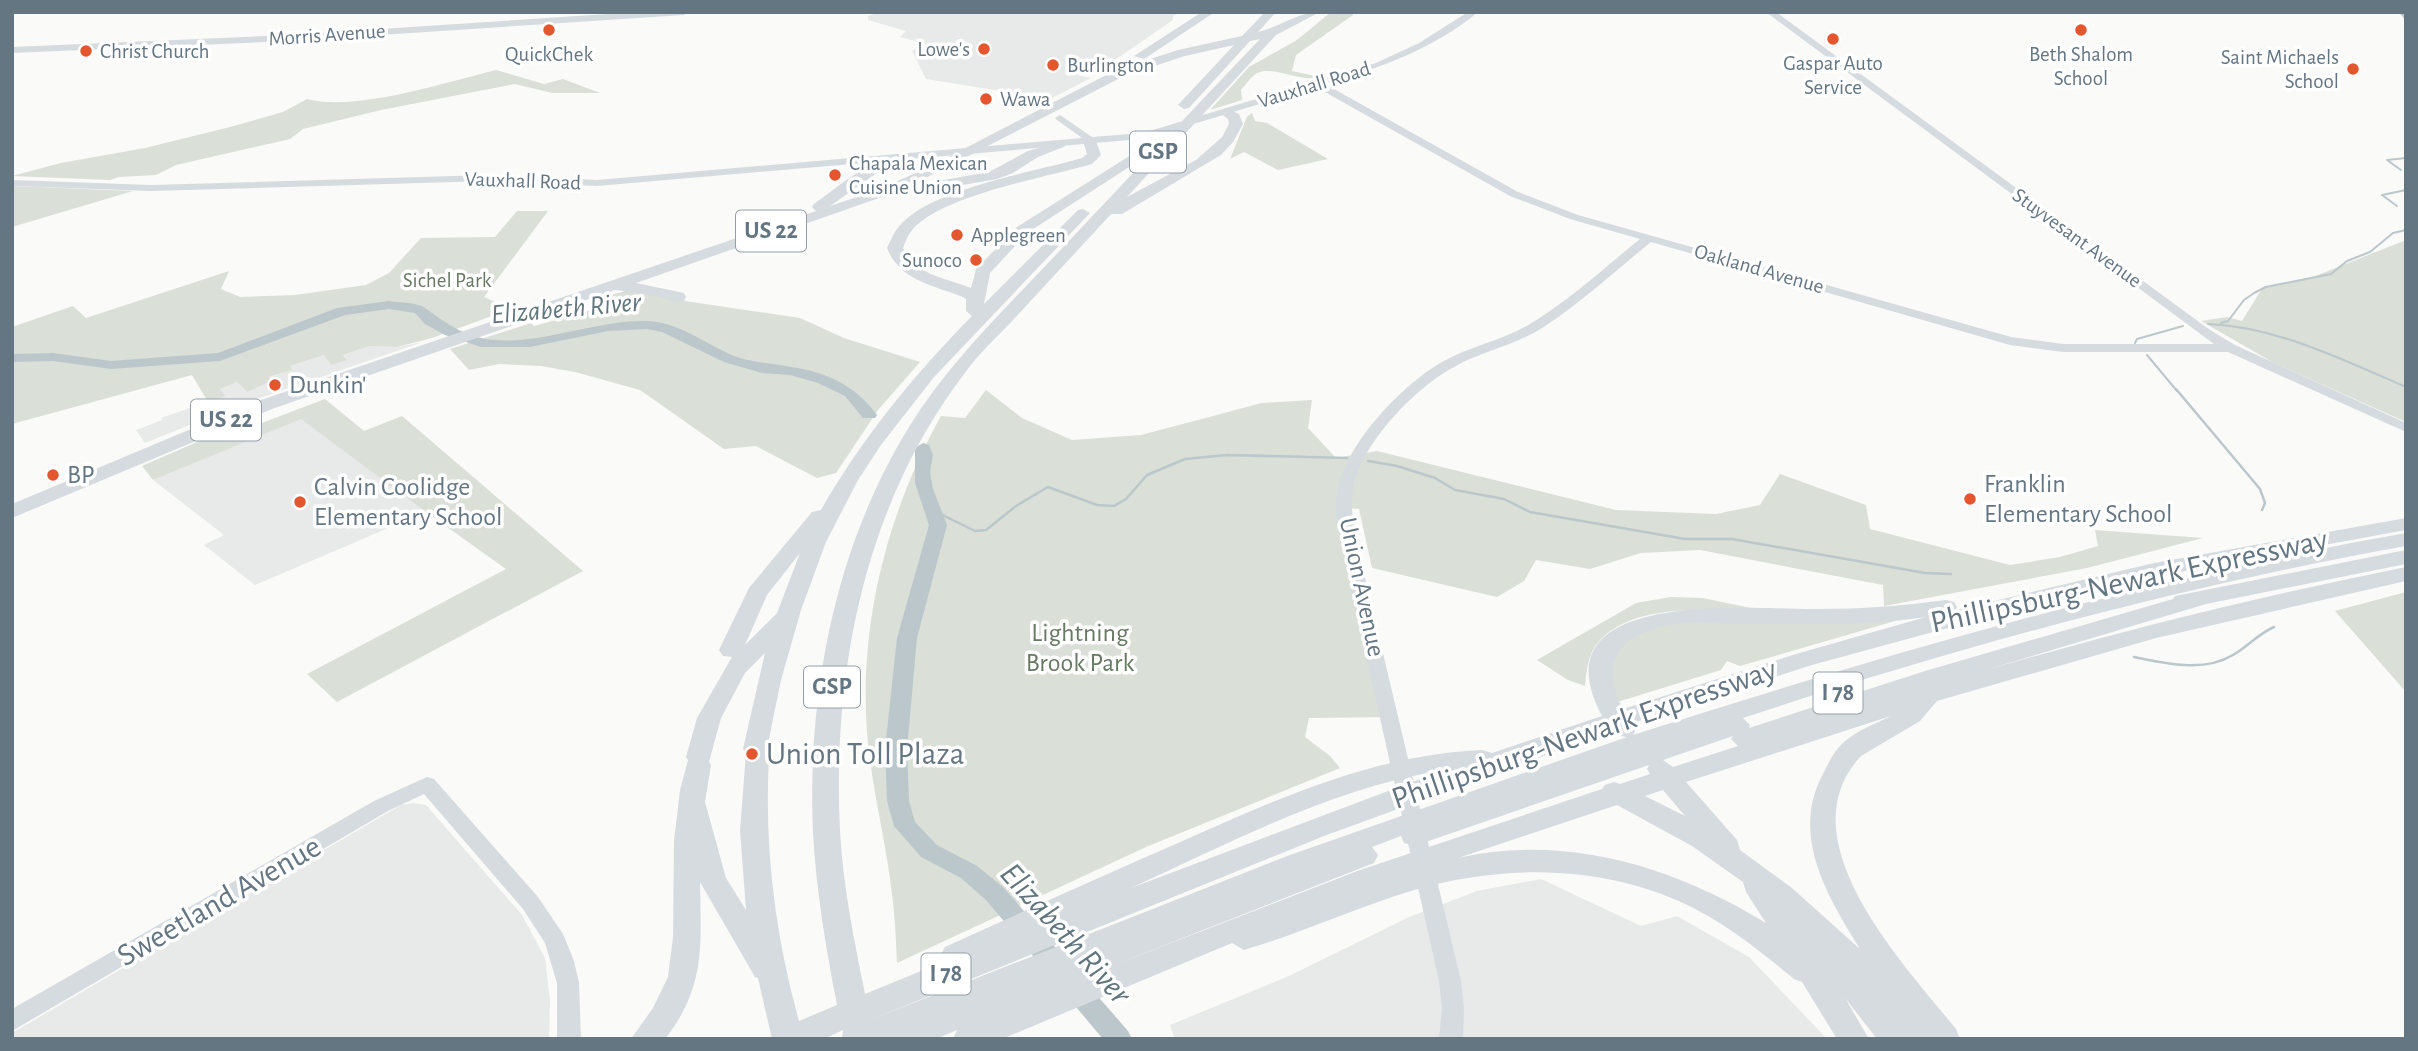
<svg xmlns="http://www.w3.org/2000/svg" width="2418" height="1051" font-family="'Alegreya Sans',sans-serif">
  <rect width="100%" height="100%" fill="#fafaf8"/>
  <g fill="#e8e9e9">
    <polygon points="880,12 953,14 1180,12 1173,16 1173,20 1106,66 1077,75 1091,78 1050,99 926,79 912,51 926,44 900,37 906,31 868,20 868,16"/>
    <polygon points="423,342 234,407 145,443 136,430 162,420 161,418 224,396 220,389 237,382 247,392 270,381 268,378 291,370 289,366 324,355 347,359 343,355 370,346 397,347"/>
    <polygon points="301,418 424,508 426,512 255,585 204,545 224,535 153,480"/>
    <polygon points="414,803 426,805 522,915 545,958 550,1000 549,1039 12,1039 12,1033 401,805"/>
    <polygon points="1541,879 1641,926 1677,916 1749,957 1827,1039 1175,1039 1170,1025 1289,976 1409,917 1477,891"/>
  </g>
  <g fill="#dadfd7">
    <path d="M1331 12H1352L1353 15 1296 55 1292 71 1320 77C1301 83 1272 65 1257 73 1251 77 1246 84 1241 90L1242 100 1210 110 1249 67 1297 40Z"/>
    <path d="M496 70 544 84 563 79 600 93H552L515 84 381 110 303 129 290 139 176 165 156 175 119 177 110 180 12 176 61 163 145 148 230 127 283 112 307 99C355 112 447 82 496 70Z"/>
    <polygon points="1252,113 1255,121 1267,123 1328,159 1278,170 1244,152 1230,159 1247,117"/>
    <polygon points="12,186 133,191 12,227"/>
    <polygon points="517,211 548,211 484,297 511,309 432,338 397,347 370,346 343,355 347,360 331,365 324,355 290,366 292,370 269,377 271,381 247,392 237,382 220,389 225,396 208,402 192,375 12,424 12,327 73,306 86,318 229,271 221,289 240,297 295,295 366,285 389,273 421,238 495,237"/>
    <polygon points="2406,240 2406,422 2274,363 2201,321 2227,317 2242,321 2263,287 2313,277"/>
    <polygon points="625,291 641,291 665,298 800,318 844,338 920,362 878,410 836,473 817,478 756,446 724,449 640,390 575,372 541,366 499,364 469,370 450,349 531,323 534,326 616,303 611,295"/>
    <path d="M986 390 1022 418 1072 440 1141 435 1262 403 1312 400 1308 428 1336 458 1377 451 1616 510 1716 514 1760 505 1780 474 1866 505 1870 529 2010 565 2060 557 2098 546 2095 530 2203 538 2087 568 1884 606 1883 585 1700 550 1641 553 1590 569 1536 560 1524 581 1497 597 1372 568 1359 509 1345 508 1390 717 1309 718 1305 737 1330 756 1340 768 1146 847 897 963C896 940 895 917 892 894 886 840 871 786 867 732 859 622 888 511 941 416L965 418Z"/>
    <polygon points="325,399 364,431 402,416 583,571 337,702 307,674 506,569 426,512 301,419 153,480 142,466 222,431 236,433"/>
    <polygon points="2406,592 2406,692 2335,611"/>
    <path d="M1671 597 1703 598 1765 611C1715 611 1630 600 1596 645 1588 655 1586 674 1585 686L1568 680 1537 660 1636 603Z"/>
    <polygon points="1895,621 1740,666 1727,661 1721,670 1614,703 1607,677 1620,646 1637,634 1658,626 1691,622"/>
  </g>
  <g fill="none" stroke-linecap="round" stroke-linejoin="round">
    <g stroke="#bbc7cb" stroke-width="2">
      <polyline points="2400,12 2406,19"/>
      <polyline points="2401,170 2387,160 2406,158"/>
      <polyline points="2397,206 2382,195 2406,190"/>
      <polyline points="2221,323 2228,321 2244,300 2254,293 2266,287 2331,274 2347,261 2370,252 2393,233 2406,230"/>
      <path d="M2208 324C2278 327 2343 360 2406 387"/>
      <polyline points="2135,343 2137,339 2183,326"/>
      <polyline points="2147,355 2177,391"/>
    </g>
    <g stroke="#bbc7cb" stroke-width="2.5">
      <polyline points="2176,389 2260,489 2265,503 2262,510"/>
      <polyline points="1368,461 1397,466 1435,478 1455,490 1504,499 1530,512 1685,539 1732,539 1925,573 1951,574"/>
      <polyline points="930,509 975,531 986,530 1016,506 1048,487 1097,505 1114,506 1126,499 1147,475 1185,459 1227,455 1347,458"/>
      <path d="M2134 657C2165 663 2203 673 2233 655 2247 647 2258 634 2274 627"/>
    </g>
    <g fill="#bbc7cb" fill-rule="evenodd">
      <path d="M389 301C400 303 417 302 425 308 443 321 459 333 481 338 531 349 593 320 645 321 678 321 705 344 734 356 753 363 771 363 791 367 827 372 856 386 877 415L875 418H863L845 396 818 383 790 375 762 373 724 362 662 332 647 329 608 331 530 347H481L445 335 425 324 415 313 389 309 345 315 220 361 111 369 53 361 12 362V354L53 353 111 361 218 353 337 308Z"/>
      <polygon points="923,443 929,445 933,455 930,472 933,489 947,525 917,638 907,749 909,801 915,822 937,845 977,866 1003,887 1128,1031 1132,1039 1103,1039 987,901 961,878 921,857 894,826 887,801 885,749 897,638 929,525 915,483 915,448"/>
    </g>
    <g fill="#d6dbdf" fill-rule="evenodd">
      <path d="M1468 12H1478C1434 49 1379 68 1325 84L1518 192 1578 215 2011 337 2063 344H2214L1766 12H1776L2210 330 2235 345 2406 423V432L2228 352H2063L2010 345 1651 242C1615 271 1581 303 1542 328 1514 346 1482 351 1454 367 1415 388 1363 442 1353 487 1350 504 1353 522 1356 540L1461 981 1464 1008 1463 1039H1439L1442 1008 1439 981 1340 540C1337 522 1334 504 1338 487 1349 441 1402 385 1442 362 1470 346 1502 341 1530 324 1570 300 1604 268 1640 239L1570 219 1510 196 1316 87 1134 142 1130 140 597 186 488 181 151 191 12 186V180L151 185 488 175 597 180 1082 138 1057 120 1055 118 1060 115 1092 137 1143 133 1376 63 1419 43Z"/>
      <polygon points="427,777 434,779 538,897 563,934 574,961 579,983 581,1039 557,1039 557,983 545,943 523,909 424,794 388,811 12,1031 12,1009 374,801"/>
    </g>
    <polygon fill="#d6dbdf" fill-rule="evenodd" points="638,12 688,12 684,15 289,41 12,53 12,47 289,35"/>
    <g fill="#d6dbdf" fill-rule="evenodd">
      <polygon points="1202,12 1215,12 1144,59 1134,56"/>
      <path d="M1265 12H1276L1258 32C1280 27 1298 12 1320 12L1276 35 1127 197 1196 160 1222 137 1229 124 1228 119 1219 112 1226 108 1239 114 1243 124 1233 142 1221 155 1122 214H1111C1079 249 1046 284 1014 319 997 337 978 354 964 374 865 504 832 671 840 831 843 886 854 940 865 994L943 962 940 956 945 947C1022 912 1100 877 1178 843 1277 799 1373 755 1482 750L1492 753 1602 716C1533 586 1752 610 1818 609 1861 609 1903 606 1946 600L1954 602 1957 607 1956 610 2154 563 2406 518V530L2204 567 2054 599 1812 665 1633 723 1636 729 1633 735C1886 654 2144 579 2406 533V546C2183 586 1958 647 1743 718L1750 725 1749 728 1925 671 2173 599 2175 596 2406 550V564L2206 604 1932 686C2088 639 2246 599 2406 567V581L2156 638 1937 701 1920 721 1861 756C1783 839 1905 965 1956 1029L1960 1039H1877L1845 998 1869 1039H1837L1802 982 1794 979C1766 956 1739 934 1708 916 1619 865 1511 862 1414 890 1357 907 1302 933 1244 950L1232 943 1002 1039H953L957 1030 936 1039H842L843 1030 824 1039H772L758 978 755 977 700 882C701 944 706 987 665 1039H631L653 1008 668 977 673 937 674 841 680 790 688 760 686 757 697 718 732 657 723 656 719 650 749 588 812 512 821 510C862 438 914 375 972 316L966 311V299L963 297C933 285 900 281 887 248 890 242 893 234 897 229 925 189 1036 172 1082 158L1087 154 1084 144 1086 141H1096L1101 155 1092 164C1048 177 935 196 910 233 907 237 905 243 903 248 914 275 946 278 971 288L976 269 1017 227 1131 155 1136 154 1143 158 1027 233 990 273 984 304 1078 210 1083 209 1090 213 934 377 881 445 858 480 826 542 801 610 781 680 766 753 769 757C764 848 775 934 799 1021L837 1005C826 948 816 890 813 832 807 693 835 547 909 427 948 364 1001 313 1051 260 1121 186 1190 112 1260 39L1250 41 1189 108 1184 109 1178 105 1234 45 1185 56 1124 76 910 186 989 172 1028 151 1059 142 1066 146 1038 157 1013 173 997 179 906 195 899 191 636 283 684 293 686 297 684 301 678 302 642 293 615 290 272 409 12 518V504L258 401 816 211 812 207 814 204C836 188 883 148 911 154V160L880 171 830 206 875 191 927 168 1116 70 1178 50 1242 36ZM800 553 777 613 745 645 767 595ZM1926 617 1796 654 1623 709C1610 684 1606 655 1633 638 1667 616 1716 625 1754 624 1811 624 1869 626 1926 617ZM765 653 743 749 746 753 740 830 746 910 726 878 705 802 711 765 709 762 721 718 745 673ZM1891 716C1875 724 1858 730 1844 742 1834 751 1829 762 1823 774 1790 835 1827 896 1860 949L1792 888 1740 850 1737 840 1686 782ZM1612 731 1615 735 1627 737 1290 855 870 1020 1324 836ZM1733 736 1731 739 1738 746 1673 767 1663 760ZM1649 765 1647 769 1650 774 1620 784 1614 782 1605 785 1602 789 1360 870 1111 966 1374 863 1378 855 1372 847 1401 836 1404 843 1414 846ZM1444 770 1131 888C1232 842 1332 788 1444 770ZM1663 790 1685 816 1645 796ZM1617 805 1692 846 1743 882 1746 892 1766 923C1675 867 1566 833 1458 858Z"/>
    </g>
  </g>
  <g fill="#e4572e" stroke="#fff" stroke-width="2.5">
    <circle cx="549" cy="30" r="7"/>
    <circle cx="2081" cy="30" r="7"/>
    <circle cx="1833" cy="39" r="7"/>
    <circle cx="984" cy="49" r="7"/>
    <circle cx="86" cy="51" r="7"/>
    <circle cx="1053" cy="65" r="7"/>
    <circle cx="2353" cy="69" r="7"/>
    <circle cx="986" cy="99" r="7"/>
    <circle cx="835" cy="175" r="7"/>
    <circle cx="957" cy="235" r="7"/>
    <circle cx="976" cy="260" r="7"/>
    <circle cx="275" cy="385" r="7"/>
    <circle cx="53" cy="475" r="7"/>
    <circle cx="1970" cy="499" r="7"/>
    <circle cx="300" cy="502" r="7"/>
    <circle cx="752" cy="754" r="7"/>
  </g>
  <g text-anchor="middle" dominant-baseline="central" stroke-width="7" stroke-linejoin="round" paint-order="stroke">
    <g font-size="21" fill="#657683" stroke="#fff">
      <text transform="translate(327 35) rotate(-4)">Morris Avenue</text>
      <text transform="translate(1314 85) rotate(-17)">Vauxhall Road</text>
      <text transform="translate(523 181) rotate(2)">Vauxhall Road</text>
      <text transform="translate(2077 238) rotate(36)">Stuyvesant Avenue</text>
      <text transform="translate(1759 269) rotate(16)">Oakland Avenue</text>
    </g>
    <g font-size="21" fill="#657683" stroke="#fff" text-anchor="start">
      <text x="970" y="49" text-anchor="end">Lowe's</text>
      <text x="100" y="51">Christ Church</text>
      <text x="549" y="54" text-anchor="middle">QuickChek</text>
      <text x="2081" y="54" text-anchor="middle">Beth Shalom<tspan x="2081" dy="24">School</tspan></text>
      <text x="2339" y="57" text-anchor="end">Saint Michaels<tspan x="2339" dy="24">School</tspan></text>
      <text x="1833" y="63" text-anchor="middle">Gaspar Auto<tspan x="1833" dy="24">Service</tspan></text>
      <text x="1067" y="65">Burlington</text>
      <text x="1000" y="99">Wawa</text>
      <text x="849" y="163">Chapala Mexican<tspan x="849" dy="24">Cuisine Union</tspan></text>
      <text x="971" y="235">Applegreen</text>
      <text x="962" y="260" text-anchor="end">Sunoco</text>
    </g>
    <g font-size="21" fill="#687a64" stroke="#fff">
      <text x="447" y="280">Sichel Park</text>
    </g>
    <g fill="#fff" stroke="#939fa8" stroke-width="2">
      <rect x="1130" y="131.5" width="56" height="41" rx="5"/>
      <rect x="736" y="210.5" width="70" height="41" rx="5"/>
      <rect x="191" y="399.5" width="70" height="41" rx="5"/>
      <rect x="804" y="666.5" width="56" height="41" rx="5"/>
      <rect x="1813.5" y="672.5" width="49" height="41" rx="5"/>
      <rect x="921.5" y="953.5" width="49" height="41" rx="5"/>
    </g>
    <g font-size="24" font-weight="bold" fill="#657683">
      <text x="1158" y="152">GSP</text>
      <text x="771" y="231">US 22</text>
      <text x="226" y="420">US 22</text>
      <text x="832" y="687">GSP</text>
      <text x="1838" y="693">I 78</text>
      <text x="946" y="974">I 78</text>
    </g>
    <g font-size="26" fill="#657683" stroke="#fff" text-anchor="start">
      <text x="289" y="385">Dunkin'</text>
      <text x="67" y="475">BP</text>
      <text x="1984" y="484">Franklin<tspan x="1984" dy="30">Elementary School</tspan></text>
      <text x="314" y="487">Calvin Coolidge<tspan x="314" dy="30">Elementary School</tspan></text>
    </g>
    <g font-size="26" fill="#657683" stroke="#fff">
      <text transform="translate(1362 587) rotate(78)">Union Avenue</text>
    </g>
    <g font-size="26" fill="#687a64" stroke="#fff">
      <text x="1080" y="633">Lightning<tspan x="1080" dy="30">Brook Park</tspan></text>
    </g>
    <g font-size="28" font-style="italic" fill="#60757c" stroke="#fff">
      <text transform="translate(566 309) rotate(-5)">Elizabeth River</text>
    </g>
    <g font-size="32" fill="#657683" stroke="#fff">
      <text transform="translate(2129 581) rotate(-12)">Phillipsburg-Newark Expressway</text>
      <text transform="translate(1584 734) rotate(-19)">Phillipsburg-Newark Expressway</text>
      <text transform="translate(219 901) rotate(-30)">Sweetland Avenue</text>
    </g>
    <g font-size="32" fill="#657683" stroke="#fff" text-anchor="start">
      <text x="766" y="754">Union Toll Plaza</text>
    </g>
    <g font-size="33" font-style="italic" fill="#60757c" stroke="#fff">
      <text transform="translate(1065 934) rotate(48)">Elizabeth River</text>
    </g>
  </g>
  <rect width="2418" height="1051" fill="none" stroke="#657683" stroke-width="28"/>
</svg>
